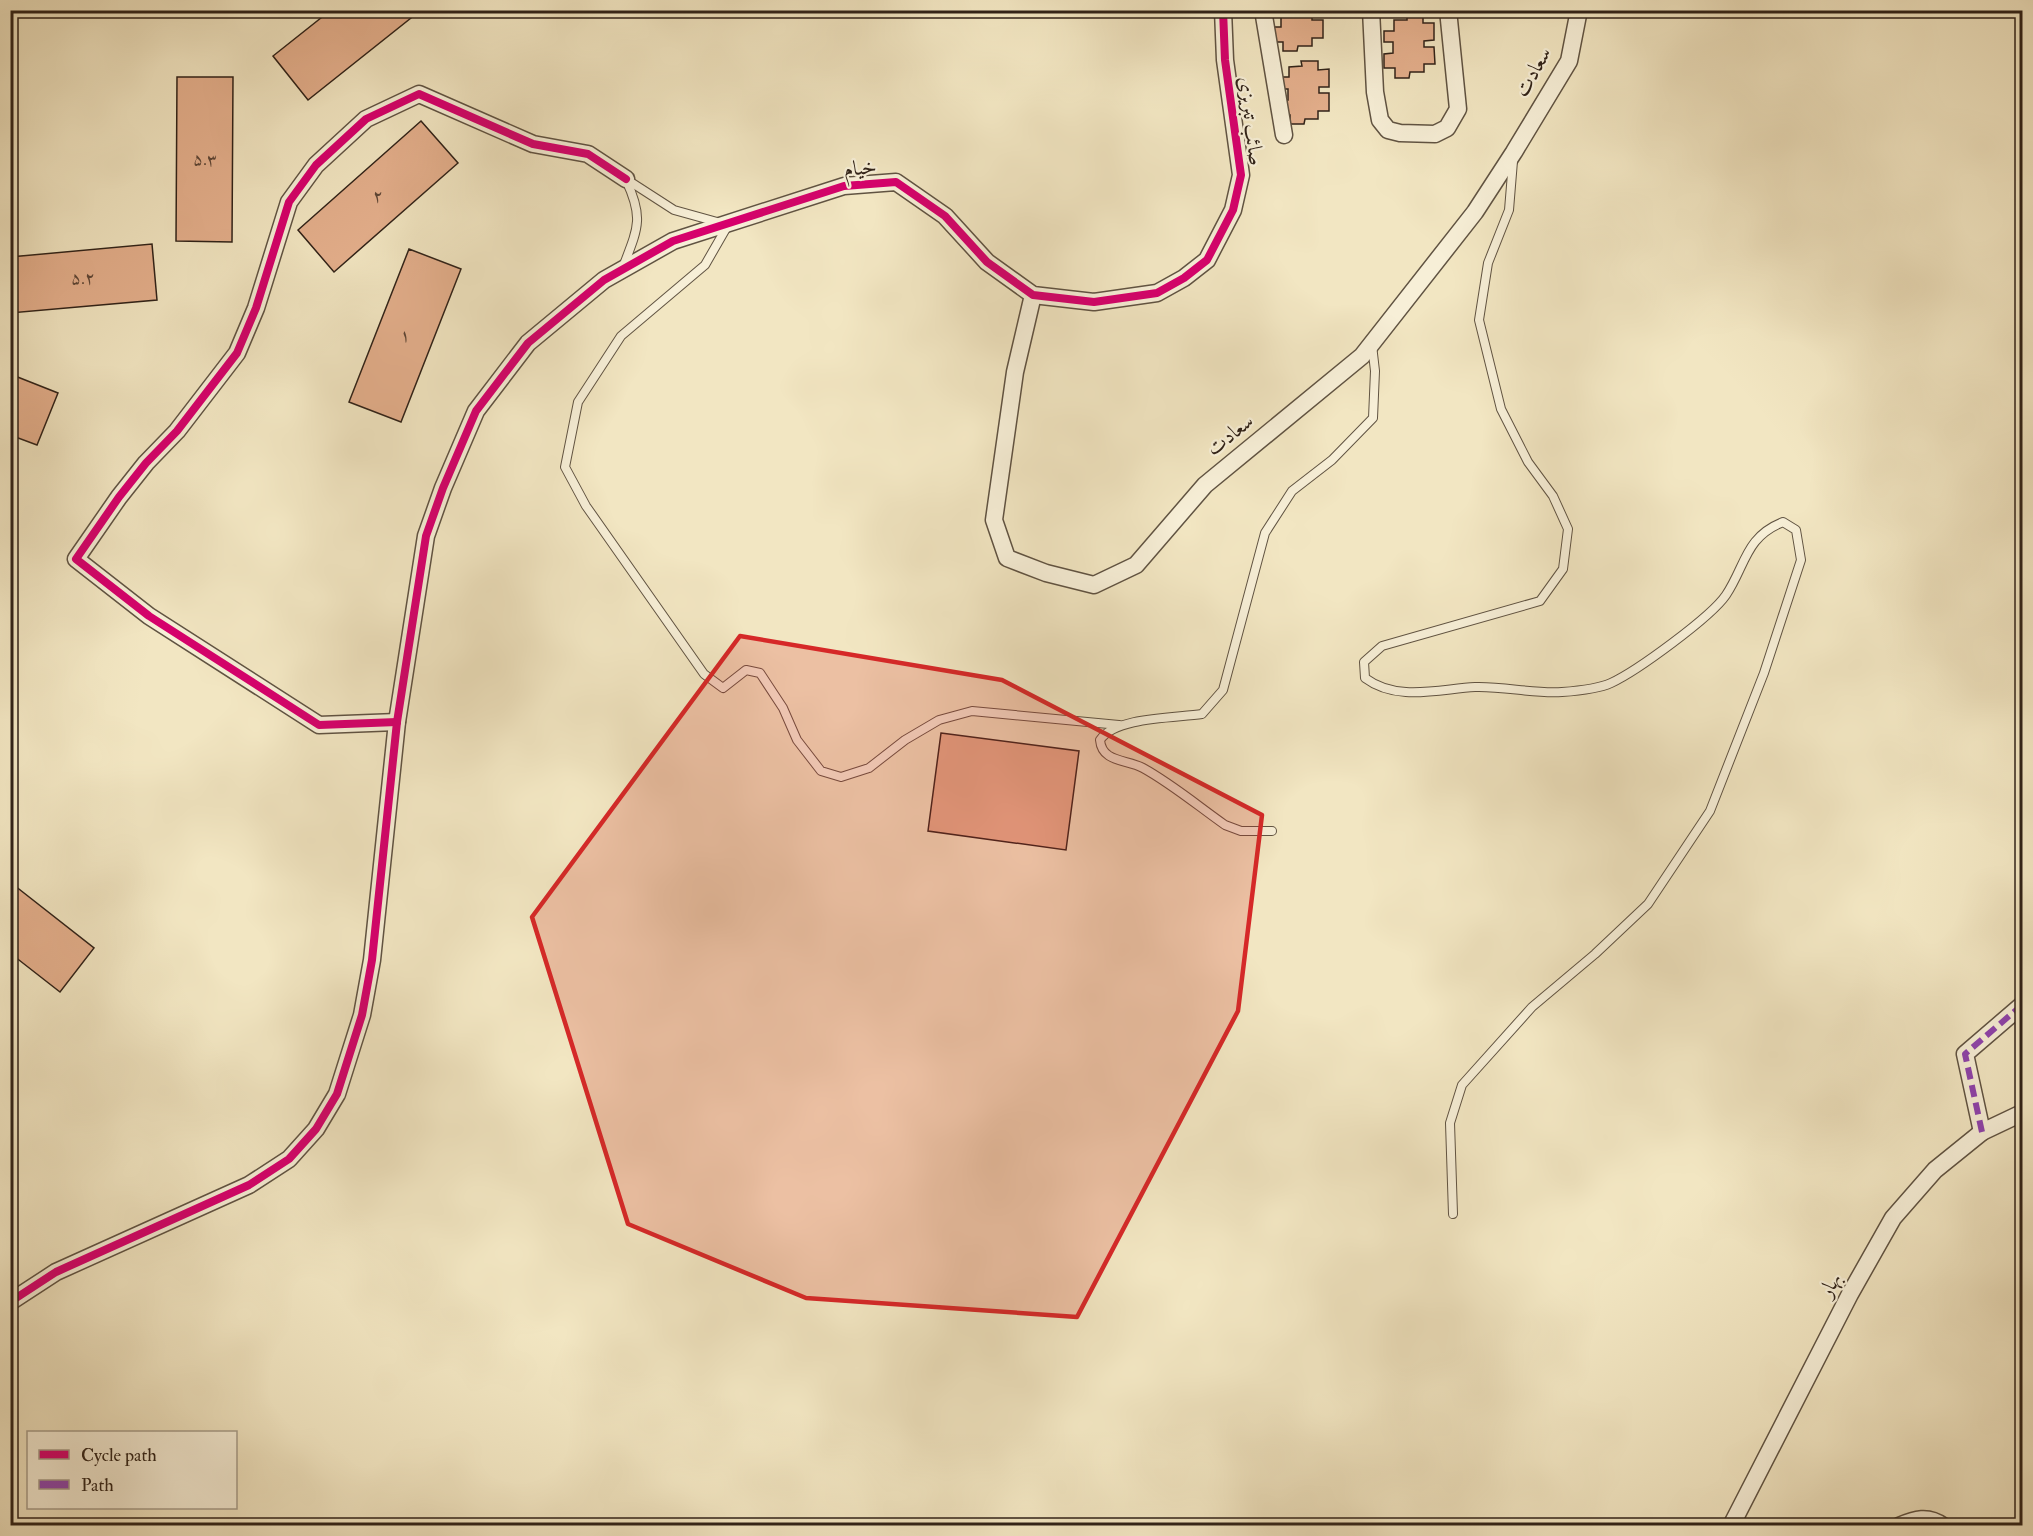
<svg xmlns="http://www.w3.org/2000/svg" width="2033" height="1536" font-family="'IM FELL Double Pica',Amiri,serif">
  <rect width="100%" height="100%" fill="#f2e6c2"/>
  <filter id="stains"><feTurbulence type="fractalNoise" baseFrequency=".00333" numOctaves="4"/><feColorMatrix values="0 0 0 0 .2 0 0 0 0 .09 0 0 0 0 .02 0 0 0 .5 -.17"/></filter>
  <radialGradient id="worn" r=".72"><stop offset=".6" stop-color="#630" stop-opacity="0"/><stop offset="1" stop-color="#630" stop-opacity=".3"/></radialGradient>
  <g fill="#e4af8c" stroke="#302218" stroke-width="1.5">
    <polygon points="331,10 421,10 308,100 273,56"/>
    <polygon points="1272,10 1323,10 1323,14 1312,14 1312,20 1323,20 1323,38 1312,38 1312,46 1298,46 1297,51 1283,51 1283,42 1272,42 1272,27 1281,27 1281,16 1272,16"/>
    <polygon points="1407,14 1423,14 1423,23 1434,23 1434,40 1424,41 1424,47 1434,47 1435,64 1424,64 1424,72 1410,72 1409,78 1395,78 1395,68 1384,68 1384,54 1393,53 1393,42 1384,42 1384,31 1394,31 1394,20 1407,20"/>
    <polygon points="1301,61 1318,61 1318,70 1329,69 1329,87 1319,87 1319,93 1329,93 1329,111 1318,111 1318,119 1305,119 1304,124 1290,124 1290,115 1279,115 1279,100 1288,100 1288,89 1279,89 1279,77 1289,77 1289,67 1302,66"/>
    <polygon points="177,77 233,77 232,242 176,241"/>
    <polygon points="421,121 458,163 334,272 298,230"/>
    <polygon points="152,244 157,300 10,313 10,257"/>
    <polygon points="409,249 461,269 401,422 349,402"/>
    <polygon points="10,374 58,393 37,445 10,435"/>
    <polygon points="941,733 1079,751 1066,850 928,831"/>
    <polygon points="10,882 94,948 60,992 10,953"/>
  </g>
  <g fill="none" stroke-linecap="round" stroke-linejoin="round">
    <g stroke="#605342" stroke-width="10">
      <g id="lane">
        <polyline points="626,179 674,210 728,225 705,265 621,336 578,402 565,467 586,506 704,674 723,688 746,670 760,673 783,708 797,740 821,771 841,777 869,768 905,740 939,720 972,711 1119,725"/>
        <path d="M623 267C638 228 644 218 626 180"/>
        <path d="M1272 831H1241L1225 825C1198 806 1172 784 1143 768 1127 759 1102 763 1100 740 1115 717 1174 718 1202 714L1223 690 1265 533 1292 491 1332 460 1373 418 1375 371 1372 345"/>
        <path d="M1453 1214 1450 1123 1462 1085 1532 1007 1595 954 1648 904 1710 811 1764 673 1801 560 1796 530 1783 522C1745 537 1746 565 1726 595 1711 617 1637 671 1611 683 1598 689 1576 691 1562 692 1533 694 1504 686 1475 687 1439 689 1397 702 1365 678L1364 662 1382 646 1540 601 1563 569 1568 529 1553 496 1528 462 1501 409 1479 320 1488 263 1509 210 1513 161"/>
      </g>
    </g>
    <g stroke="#605342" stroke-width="19">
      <g id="street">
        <polyline points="1263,10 1284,135"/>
        <polyline points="1371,10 1375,92 1380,120 1388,130 1400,133 1435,134 1447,128 1458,109 1448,10"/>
        <polyline points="1033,295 1015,372 994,520 1007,558 1046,573 1094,585 1136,565 1205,485 1362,356 1475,212 1514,152 1569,61 1579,10"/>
        <polyline points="397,722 319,725 149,616 76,559 119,497 146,463 177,431 237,353 256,308 289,202 316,165 366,119 419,94 533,144 588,154 626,179"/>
        <polyline points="1982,1132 1965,1054 2022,1005"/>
        <polyline points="10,1302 56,1272 249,1185 289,1159 316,1129 337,1094 362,1015 372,960 397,722 426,536 443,488 476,411 528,343 604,280 673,241 844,186 896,182 945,216 987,262 1033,295 1094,302 1157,293 1184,278 1207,260 1233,210 1241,175 1225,60 1223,10"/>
        <polyline points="1731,1526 1850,1294 1893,1218 1935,1170 1982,1132 2022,1113"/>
        <path d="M1899 1526C1915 1519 1928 1515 1943 1526"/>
      </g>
    </g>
    <use href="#lane" stroke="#f7efd7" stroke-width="8"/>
    <use href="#street" stroke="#f7efd7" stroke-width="16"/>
    <polyline stroke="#8e44ad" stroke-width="6" stroke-dasharray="12 6" stroke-linecap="butt" points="1982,1132 1965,1054 2022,1005"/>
    <g stroke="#f7efd7" stroke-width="11">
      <g id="cycleway">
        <polyline points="397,722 319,725 149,616 76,559 119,497 146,463 177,431 237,353 256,308 289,202 316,165 366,119 419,94 533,144 588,154 626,179"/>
        <polyline points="10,1302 56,1272 249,1185 289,1159 316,1129 337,1094 362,1015 372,960 397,722 426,536 443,488 476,411 528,343 604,280 673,241 844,186 896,182 945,216 987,262 1033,295 1094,302 1157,293 1184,278 1207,260 1233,210 1241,175 1225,60 1223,10"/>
      </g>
    </g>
    <use href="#cycleway" stroke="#d6006c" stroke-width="8"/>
  </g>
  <path fill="#d62828" fill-opacity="0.2" stroke="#d62828" stroke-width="4.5" stroke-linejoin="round" d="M740 636 1002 680 1262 815 1238 1011 1077 1317 806 1298 628 1224 532 917Z"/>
  <g text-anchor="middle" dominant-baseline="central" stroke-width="4.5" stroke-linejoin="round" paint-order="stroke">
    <g font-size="18" fill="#5d4535">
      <text x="205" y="159">۵.۳</text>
      <text x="378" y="196">۲</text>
      <text x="83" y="278">۵.۲</text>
      <text x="405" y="335">۱</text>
    </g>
    <g font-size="21" fill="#302218" stroke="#f7efd7">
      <text transform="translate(1533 72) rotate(-61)">سعادت</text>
      <text transform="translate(1251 121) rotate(83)">صائب تبریزی</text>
      <text transform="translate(860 168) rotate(-6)">خیام</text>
      <text transform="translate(1230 435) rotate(-39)">سعادت</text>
      <text transform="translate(1830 1285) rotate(-62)">بهار</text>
    </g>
  </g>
  <rect width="2033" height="1536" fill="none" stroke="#f2e6c2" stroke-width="36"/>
  <rect x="12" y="12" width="2009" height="1512" fill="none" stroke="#302218" stroke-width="3"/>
  <rect x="18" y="18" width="1997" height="1500" fill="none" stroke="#302218" stroke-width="1.5"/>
  <rect x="27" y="1431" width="210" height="78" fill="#f7efd7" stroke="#a79d8b" stroke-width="1.5"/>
  <rect x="39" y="1450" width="30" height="9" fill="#d6006c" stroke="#a79d8b" stroke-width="1.5"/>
  <text x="81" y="1461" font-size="18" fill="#302218">Cycle path</text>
  <rect x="39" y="1480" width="30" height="9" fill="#8e44ad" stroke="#a79d8b" stroke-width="1.5"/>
  <text x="81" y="1491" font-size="18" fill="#302218">Path</text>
  <rect width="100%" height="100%" filter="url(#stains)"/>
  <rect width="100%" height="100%" fill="url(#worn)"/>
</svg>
